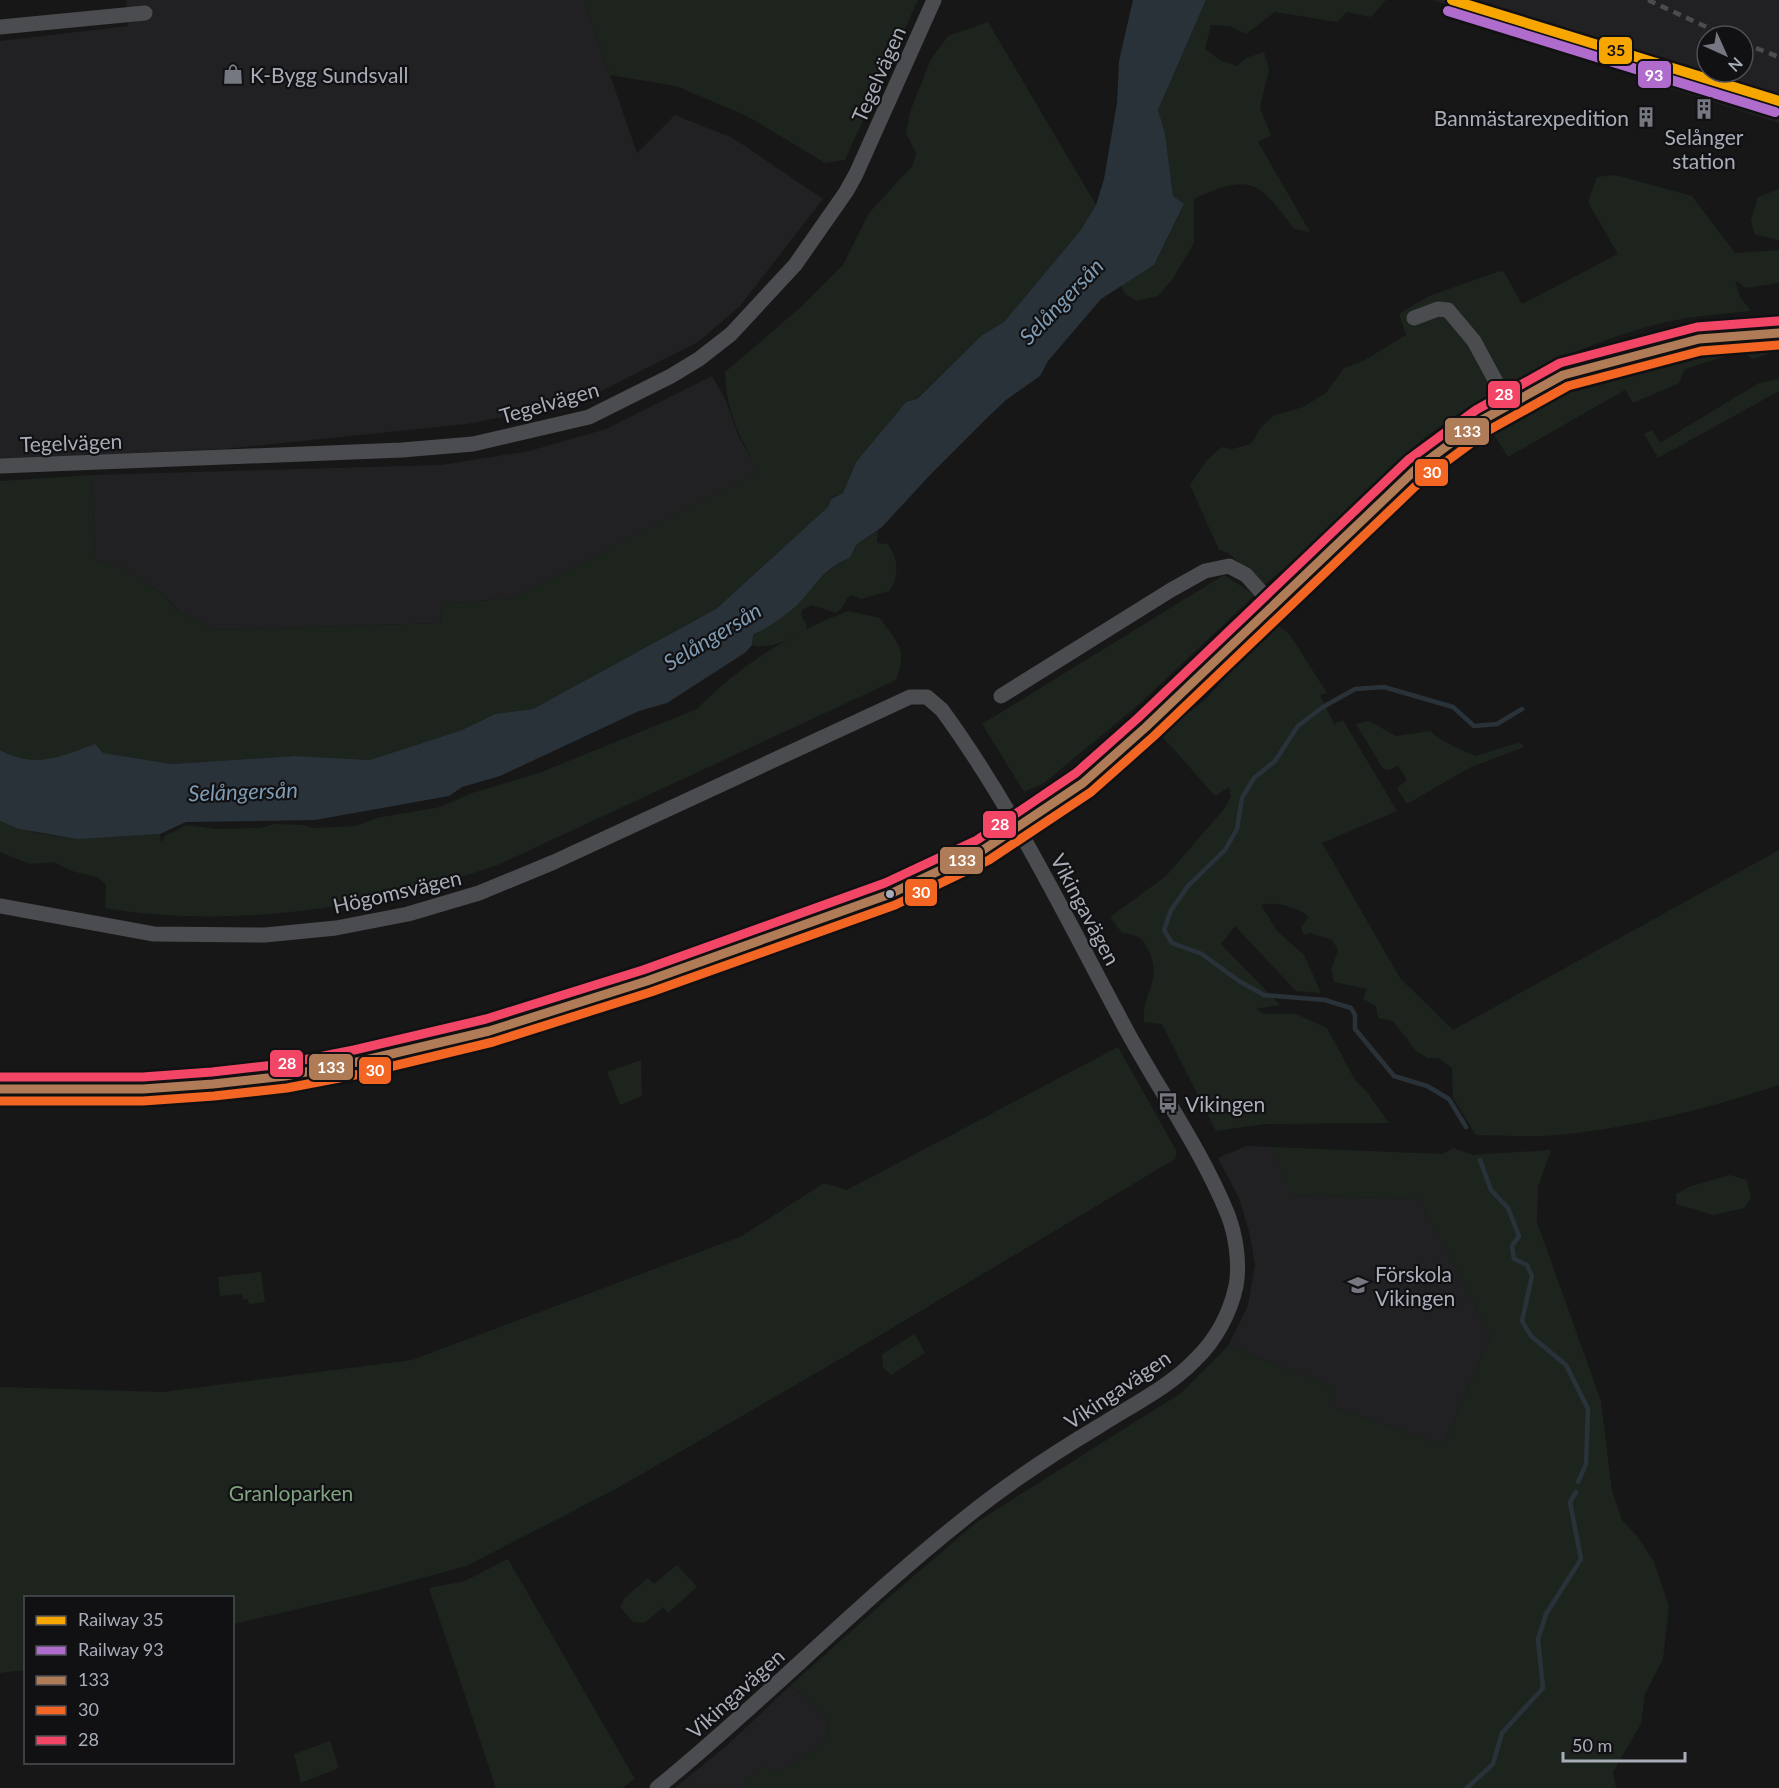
<svg xmlns="http://www.w3.org/2000/svg" width="1779" height="1788" font-family="Lato,sans-serif">
  <rect width="100%" height="100%" fill="#171717"/>
  <g fill="#212123" fill-rule="evenodd">
    <polygon points="126,0 584,0 637,153 675,115 733,138 823,199 740,306 698,342 582,401 467,424 225,449 0,459 0,41 128,26"/>
    <path d="M1433 0H1779V123L1659 85 1619 71 1531 31ZM1707 36H1743V72H1707Z"/>
    <polygon points="712,376 726,401 738,435 758,472 513,598 442,604 440,623 215,630 180,613 163,594 123,568 95,560 92,475 442,465 529,451 606,429"/>
    <polygon points="1246,1146 1273,1147 1291,1195 1419,1199 1491,1336 1443,1445 1328,1405 1334,1387 1228,1346 1248,1305 1255,1265 1250,1235 1239,1198 1218,1158"/>
    <polygon points="790,1686 814,1704 829,1720 826,1741 776,1774 742,1785 742,1788 675,1788 725,1747"/>
  </g>
  <g fill="#1d241e">
    <polygon points="584,0 918,0 845,160 825,163 747,116 676,86 610,75"/>
    <path d="M1206 0H1386L1371 17 1347 12 1337 22 1275 12 1246 34 1230 26 1211 25 1205 49 1220 60 1237 66 1246 58 1264 52 1269 69 1260 108 1271 135 1258 142 1310 232 1294 229C1259 182 1252 172 1194 199V243L1172 280 1158 296 1137 301 1125 294 1121 286 1154 265 1184 205 1173 196 1165 133 1158 110Z"/>
    <path d="M988 22 1096 205 1080 231 1004 322 982 335 916 399 906 402 856 462 843 493 831 498 828 507 716 609 533 709 495 714 462 730 370 760 295 756 172 764 103 753 94 745C61 757 35 769 0 750V481L92 475 95 560 123 568 163 594 177 611 216 630 440 623 442 604 513 598 757 472C740 433 727 418 725 372L801 307 843 265 869 213 913 165 916 153 906 133 910 112 931 59 948 36Z"/>
    <path d="M1615 175 1692 196 1735 253 1779 250V283L1746 288 1735 280 1740 297 1751 311C1730 313 1708 315 1687 318 1600 333 1490 386 1421 441 1366 486 1319 541 1264 585L1228 553 1219 550 1190 485 1206 461 1222 447 1232 449 1251 444 1261 427 1273 416 1303 407 1326 393 1344 368 1363 361 1406 335 1399 314 1429 296 1500 271 1504 272 1522 304 1618 254 1588 202 1597 177Z"/>
    <polygon points="1779,189 1779,240 1754,234 1751,220 1758,197"/>
    <path d="M1779 338V350L1753 359 1741 351 1685 369 1679 383 1633 403 1625 390 1508 457 1493 433C1575 365 1676 347 1779 338Z"/>
    <polygon points="1779,379 1779,391 1658,458 1644,434 1652,430 1660,443 1759,383"/>
    <path d="M878 530 877 543 888 544C899 561 899 573 890 591L861 599 853 595 848 597 841 609 836 613 812 605 802 610 801 615 807 626 806 630C789 639 771 650 752 645L753 636C789 615 811 573 850 558L856 545Z"/>
    <polygon points="1224,575 1255,595 1137,706 1044,783 1024,792 982,724"/>
    <path d="M849 611 880 618C898 645 908 647 896 680L500 864C379 907 233 930 105 908L106 885 97 877 75 872 53 862 30 864 0 852V821C50 844 106 837 160 834L161 843 165 836 186 825 216 829 261 828 274 824 303 825 312 828 356 826 376 818 440 807 472 793 539 773 697 709C736 668 795 630 849 611Z"/>
    <path d="M1275 623 1290 635 1327 693 1320 695 1334 724 1343 720 1397 811 1322 843 1400 978 1453 1030 1779 850V1085C1703 1110 1626 1130 1545 1136 1522 1137 1499 1135 1476 1135L1453 1098 1452 1068 1438 1058H1427L1416 1051 1393 1021 1378 1018 1376 1006 1363 999 1367 989 1334 982 1331 969 1338 950 1332 940 1310 933 1304 935 1301 928 1309 916C1293 907 1279 901 1261 905L1277 931 1304 955 1321 993 1296 991 1235 926 1221 944 1280 1005 1256 1009 1264 1014H1296L1327 1028 1355 1080 1367 1092 1389 1123 1266 1124 1216 1131 1162 1024 1144 1022C1141 992 1164 982 1148 949 1142 936 1136 935 1122 933L1110 917 1166 876 1224 809 1231 796 1229 787 1215 796 1160 734 1206 699Z"/>
    <path d="M1369 721 1396 736 1430 731C1442 743 1461 749 1476 756L1520 742 1524 747 1469 768 1407 804 1397 788 1407 780 1398 766 1389 770 1383 769 1356 724Z"/>
    <polygon points="1118,1047 1177,1152 1175,1159 842,1358 614,1490 466,1566 367,1593 233,1624 232,1598 26,1598 25,1670 0,1673 0,1387 163,1392 412,1360 742,1236 824,1183 847,1190"/>
    <polygon points="641,1060 642,1096 620,1105 607,1072"/>
    <polygon points="1273,1147 1442,1154 1453,1148 1473,1155 1551,1150 1538,1187 1537,1222 1601,1401 1612,1491 1622,1520 1637,1536 1654,1562 1669,1606 1663,1659 1645,1694 1641,1724 1613,1772 1616,1788 742,1788 742,1785 766,1765 776,1774 826,1741 829,1720 814,1704 790,1686 895,1592 977,1522 1181,1393 1228,1346 1334,1387 1328,1405 1443,1445 1491,1336 1419,1199 1290,1195"/>
    <polygon points="1730,1175 1747,1180 1751,1198 1744,1208 1713,1215 1676,1204 1676,1194 1691,1186"/>
    <polygon points="261,1272 265,1302 249,1304 248,1299 243,1300 242,1294 220,1296 218,1277"/>
    <polygon points="915,1334 925,1353 891,1375 883,1367 882,1354"/>
    <polygon points="508,1559 635,1779 622,1788 496,1788 429,1588 465,1581"/>
    <polygon points="677,1565 697,1587 668,1613 663,1607 644,1623 633,1622 620,1607 625,1598 648,1578 654,1584"/>
    <polygon points="330,1741 339,1768 301,1783 294,1754"/>
  </g>
  <path fill="#2a3239" d="M1133 0H1206L1158 110 1165 133 1173 196 1184 204 1154 265 1101 299 1048 361 1040 376 1006 400 989 416 930 475 882 527 856 545 850 558C821 569 817 585 797 605 784 617 769 627 753 635L752 645 746 652 667 703 639 711 500 776 462 787 449 796 315 820 186 822 160 834 78 839 19 829 0 821V750C35 769 60 757 95 744L103 753 172 764 295 756 370 760 462 730 495 714 533 709 716 609 828 507 831 499 843 493 856 462 906 402 917 399 982 335 1004 322 1080 231 1096 205 1104 179 1117 103 1119 61Z"/>
  <g fill="none" stroke-linecap="round" stroke-linejoin="round">
    <g stroke="#2a3239" stroke-width="4.5">
      <polyline points="1466,1127 1449,1099 1427,1086 1394,1076 1355,1029 1355,1015 1351,1008 1325,1000 1264,995 1239,981 1202,954 1172,943 1164,930 1171,910 1188,886 1225,850 1237,829 1242,798 1254,778 1275,761 1298,726 1323,707 1355,689 1384,687 1453,707 1474,726 1497,724 1522,709"/>
      <polyline points="1480,1160 1491,1190 1508,1208 1519,1236 1512,1246 1514,1259 1527,1265 1532,1276 1522,1321 1531,1336 1566,1365 1588,1409 1586,1464 1578,1482"/>
      <polyline points="1467,1788 1493,1764 1502,1733 1543,1688 1538,1639 1546,1614 1581,1559 1570,1502 1576,1492"/>
    </g>
    <g stroke="#4b4c50" stroke-width="15">
      <polyline points="0,27 145,13"/>
      <polyline points="1414,318 1438,309 1448,310 1474,341 1508,404"/>
      <polyline points="0,466 402,450 473,444 589,417 671,376 699,359 731,334 795,265 846,192 856,174 934,0"/>
      <polyline points="1001,696 1171,590 1205,571 1229,566 1246,575 1272,604"/>
      <path d="M0 906 154 934 265 935 336 928 408 914 479 893 554 862 910 697H927L942 710C1015 810 1069 924 1128 1033 1161 1093 1202 1151 1228 1215 1236 1236 1240 1264 1236 1286 1230 1313 1216 1340 1195 1360 1169 1387 1132 1405 1101 1425 1054 1453 1007 1484 965 1518 858 1603 763 1702 657 1788"/>
      <polyline points="0,1089 143,1089 213,1084 285,1076 357,1062 489,1031 647,981 890,894 983,850 1083,783 1146,727 1416,469 1482,420 1563,375 1699,339 1779,333"/>
    </g>
    <g stroke="#4b4c4f" stroke-width="4.5" stroke-dasharray="8 6" stroke-linecap="butt">
      <polyline points="1648,0 1726,36"/>
      <polyline points="1529,24 1661,80 1774,117"/>
      <polyline points="1743,43 1779,57"/>
    </g>
    <g stroke="#111113" stroke-width="14">
      <polyline id="bus-1" points="0,1089 143,1089 213,1084 285,1076 357,1062 489,1031 647,981 890,894 983,850 1083,783 1146,727 1416,469 1482,420 1563,375 1699,339 1779,333"/>
    </g>
    <g stroke="#111113" stroke-width="14">
      <polyline id="bus-2" points="0,1101 143,1101 214,1096 287,1088 360,1074 493,1042 651,992 895,905 989,860 1091,792 1154,736 1424,478 1489,430 1568,386 1701,351 1779,345"/>
    </g>
    <g stroke="#111113" stroke-width="14">
      <polyline id="bus-3" points="0,1077 143,1077 212,1072 283,1064 354,1050 486,1019 643,970 885,883 977,840 1076,773 1138,718 1408,460 1476,410 1560,363 1697,327 1778,321"/>
    </g>
    <use href="#bus-1" stroke="#b07c57" stroke-width="9"/>
    <use href="#bus-2" stroke="#f26522" stroke-width="9"/>
    <use href="#bus-3" stroke="#f34667" stroke-width="9"/>
    <g stroke="#111113" stroke-width="15">
      <polyline id="rail-1" points="1452,0 1779,101"/>
    </g>
    <g stroke="#111113" stroke-width="15">
      <polyline id="rail-2" points="1448,11 1775,112"/>
    </g>
    <use href="#rail-1" stroke="#f7a600" stroke-width="10"/>
    <use href="#rail-2" stroke="#b06ccc" stroke-width="10"/>
  </g>
  <defs>
    <g id="shop-bare" transform="scale(1.62)"><path d="M-5-2.5h2.3a2.7 3.5 0 0 1 5.4 0H5L5.5 6h-11ZM-1.5-2.5h3a1.5 2.3 0 0 0-3 0Z" fill="#757880" stroke="#111113" stroke-width="2.5" paint-order="stroke"/></g>
    <g id="building-bare" transform="scale(1.62)"><path d="M-4-6H4V6H1V3H-1V6H-4ZM-2.5-4.3h1.7v1.8h-1.7ZM.8-4.3h1.7v1.8H.8ZM-2.5-1h1.7V.8h-1.7ZM.8-1h1.7V.8H.8Z" fill="#757880" stroke="#111113" stroke-width="2.5" paint-order="stroke"/></g>
    <g id="bus-bare" transform="scale(1.62)"><path d="M-5-6H5V4H4V6H2V4H-2V6H-4V4H-5ZM-3.5-4V0h7V-4ZM-3.5 1.2v1.5H-2V1.2ZM2 1.2v1.5H3.5V1.2Z" fill="#757880" stroke="#111113" stroke-width="2.5" paint-order="stroke"/></g>
    <g id="school-bare" transform="scale(1.62)"><path d="M0-5L7-2L0 1L-7-2ZM-4 1L0 2.5L4 1V4Q0 6-4 4Z" fill="#757880" stroke="#111113" stroke-width="2.5" paint-order="stroke"/></g>
  </defs>
  <g fill-rule="evenodd">
    <use href="#shop-bare" x="233" y="74"/>
    <use href="#building-bare" x="1704" y="109"/>
    <use href="#building-bare" x="1646" y="117"/>
    <use href="#bus-bare" x="1168" y="1103"/>
    <use href="#school-bare" x="1358" y="1285"/>
  </g>
  <circle fill="#a8adb8" stroke="#111113" stroke-width="2" cx="890" cy="894" r="5"/>
  <g text-anchor="middle" dominant-baseline="central" stroke-width="4.5" stroke-linejoin="round" paint-order="stroke">
    <g font-size="21" fill="#a8adb8" stroke="#111113" text-anchor="start">
      <text x="250" y="74">K-Bygg Sundsvall</text>
      <text x="1629" y="117" text-anchor="end">Banmästarexpedition</text>
      <text x="1704" y="136" text-anchor="middle">Selånger<tspan x="1704" dy="24">station</tspan></text>
      <text x="1185" y="1103">Vikingen</text>
      <text x="1375" y="1273">Förskola<tspan x="1375" dy="24">Vikingen</tspan></text>
    </g>
    <g font-size="21" fill="#a8adb8" stroke="#111113">
      <text transform="translate(878 74) rotate(-66)">Tegelvägen</text>
      <text transform="translate(549 402) rotate(-16)">Tegelvägen</text>
      <text transform="translate(71 442) rotate(-2)">Tegelvägen</text>
      <text transform="translate(397 891) rotate(-13)">Högomsvägen</text>
      <text transform="translate(1086 909) rotate(62)">Vikingavägen</text>
      <text transform="translate(1117 1389) rotate(-34)">Vikingavägen</text>
      <text transform="translate(735 1693) rotate(-42)">Vikingavägen</text>
    </g>
    <g font-size="21" fill="#7fa381" stroke="#111113">
      <text x="291" y="1492">Granloparken</text>
    </g>
    <g font-size="22" font-style="italic" fill="#7f9bb3" stroke="#111113">
      <text transform="translate(1061 301) rotate(-46)">Selångersån</text>
      <text transform="translate(712 636) rotate(-31)">Selångersån</text>
      <text transform="translate(243 791) rotate(-2)">Selångersån</text>
    </g>
  </g>
  <g stroke="#111113" stroke-width="2">
    <rect x="1598" y="36" width="35" height="29" rx="6" fill="#f7a600"/>
    <rect x="1637" y="60" width="35" height="29" rx="6" fill="#b06ccc"/>
    <rect x="1487" y="380" width="34" height="29" rx="6" fill="#f34667"/>
    <rect x="1444" y="417" width="46" height="29" rx="6" fill="#b07c57"/>
    <rect x="1414" y="458" width="35" height="29" rx="6" fill="#f26522"/>
    <rect x="982" y="810" width="35" height="29" rx="6" fill="#f34667"/>
    <rect x="939" y="846" width="45" height="29" rx="6" fill="#b07c57"/>
    <rect x="904" y="878" width="34" height="29" rx="6" fill="#f26522"/>
    <rect x="269" y="1049" width="35" height="29" rx="6" fill="#f34667"/>
    <rect x="308" y="1053" width="46" height="28" rx="6" fill="#b07c57"/>
    <rect x="358" y="1056" width="34" height="29" rx="6" fill="#f26522"/>
  </g>
  <g font-size="16" text-anchor="middle" font-weight="bold" fill="#fff">
    <text x="1654" y="81">93</text>
    <text x="1504" y="400">28</text>
    <text x="1467" y="437">133</text>
    <text x="1432" y="478">30</text>
    <text x="1000" y="830">28</text>
    <text x="962" y="866">133</text>
    <text x="921" y="898">30</text>
    <text x="287" y="1069">28</text>
    <text x="331" y="1073">133</text>
    <text x="375" y="1076">30</text>
  </g>
  <g font-size="16" text-anchor="middle" font-weight="bold" fill="#111">
    <text x="1616" y="56">35</text>
  </g>
  <rect x="24" y="1596" width="210" height="168" fill="#111113" stroke="#4d4f55" stroke-width="1.5"/>
  <rect x="36" y="1616" width="30" height="9" fill="#f7a600" stroke="#4d4f55" stroke-width="1.5"/>
  <text x="78" y="1626" font-size="18" fill="#a8adb8">Railway 35</text>
  <rect x="36" y="1646" width="30" height="9" fill="#b06ccc" stroke="#4d4f55" stroke-width="1.5"/>
  <text x="78" y="1656" font-size="18" fill="#a8adb8">Railway 93</text>
  <rect x="36" y="1676" width="30" height="9" fill="#b07c57" stroke="#4d4f55" stroke-width="1.5"/>
  <text x="78" y="1686" font-size="18" fill="#a8adb8">133</text>
  <rect x="36" y="1706" width="30" height="9" fill="#f26522" stroke="#4d4f55" stroke-width="1.5"/>
  <text x="78" y="1716" font-size="18" fill="#a8adb8">30</text>
  <rect x="36" y="1736" width="30" height="9" fill="#f34667" stroke="#4d4f55" stroke-width="1.5"/>
  <text x="78" y="1746" font-size="18" fill="#a8adb8">28</text>
  <g transform="translate(1725 54) rotate(135)"><circle r="28" fill="#111113" stroke="#4d4f55" stroke-width="1.5"/>
  <path d="M0-4.5L10 22L0 15L-10 22Z" fill="#757880"/>
  <text y="-9" font-size="16" font-weight="bold" text-anchor="middle" fill="#a8adb8">N</text>
  </g>
  <path d="M1563 1752v9h122v-9" fill="none" stroke="#a8adb8" stroke-width="3"/>
  <text x="1572" y="1752" font-size="18" fill="#a8adb8" stroke="#111113" stroke-width="4.5" paint-order="stroke">50 m</text>
</svg>
